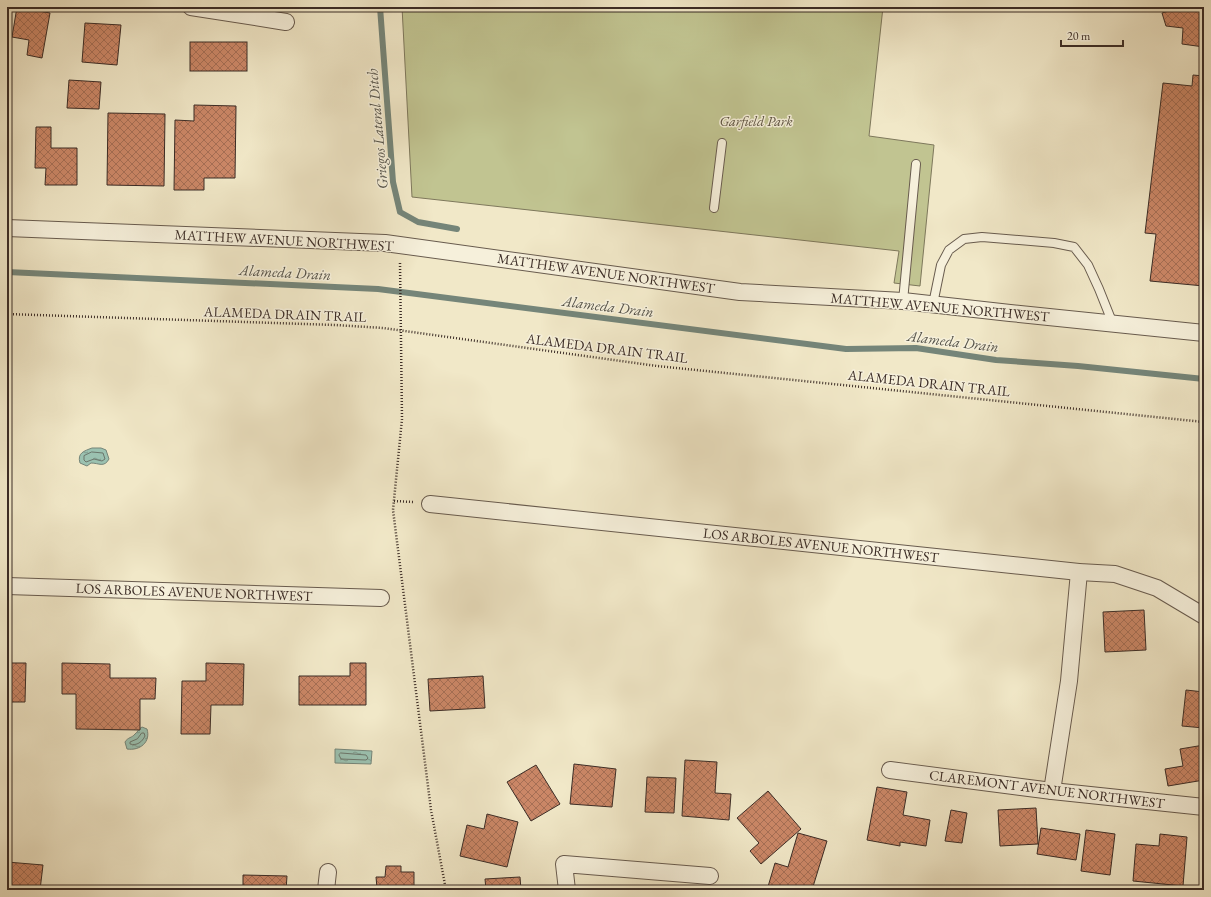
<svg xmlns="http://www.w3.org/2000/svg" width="1211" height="897" font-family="'EB Garamond',serif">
  <defs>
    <pattern id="water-ripples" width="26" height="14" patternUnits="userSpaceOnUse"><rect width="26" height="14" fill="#9bc1b0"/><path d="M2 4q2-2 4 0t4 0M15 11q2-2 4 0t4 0" fill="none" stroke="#809d8f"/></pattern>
    <pattern id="building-cross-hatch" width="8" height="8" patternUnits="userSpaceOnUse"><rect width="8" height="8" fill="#cb8767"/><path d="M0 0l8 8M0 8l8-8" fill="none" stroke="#a66f55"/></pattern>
  </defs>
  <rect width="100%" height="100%" fill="#f1e8c8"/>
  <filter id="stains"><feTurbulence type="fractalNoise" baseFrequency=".005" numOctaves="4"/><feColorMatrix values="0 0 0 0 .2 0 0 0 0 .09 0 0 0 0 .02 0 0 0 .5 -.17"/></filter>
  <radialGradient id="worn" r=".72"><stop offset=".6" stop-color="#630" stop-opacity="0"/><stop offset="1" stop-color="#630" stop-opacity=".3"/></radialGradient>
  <polygon fill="#c1c491" stroke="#7e785c" points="402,7 883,7 869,136 934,145 920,286 894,283 899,251 412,197"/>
  <g fill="url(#water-ripples)" stroke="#758579">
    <path d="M92 448H101L106 450 109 459C104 468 99 463 91 463L87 466 80 463C77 453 84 451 92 448Z"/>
    <path d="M142 727 147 729C151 742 140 751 127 749L125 742C128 737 132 738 135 734 138 732 138 729 142 727Z"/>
    <polygon points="335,749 372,751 371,764 335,763"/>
  </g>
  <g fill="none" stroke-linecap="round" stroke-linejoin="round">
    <g stroke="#6b766b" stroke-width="1">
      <polygon points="92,452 103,453 105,459 102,461 94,459 86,462 84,460 84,456"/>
      <path d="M142 733H144L145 736C142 742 137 746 130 744V742L137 739Z"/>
      <polygon points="341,753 366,755 368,758 366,760 341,759 339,755"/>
    </g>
    <g stroke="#758579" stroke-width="6">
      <polyline points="380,7 393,182 400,212 418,222 457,229"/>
      <polyline points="7,272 378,289 846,349 916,348 996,360 1078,366 1204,379"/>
    </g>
  </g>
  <g fill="url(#building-cross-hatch)" stroke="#3b2c26">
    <polygon points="17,7 50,13 42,58 27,55 29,40 12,37"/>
    <polygon points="1169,7 1204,7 1204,47 1182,44 1183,28 1166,26 1162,13 1169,11"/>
    <polygon points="85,23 121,25 117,65 82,62"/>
    <rect x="190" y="42" width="57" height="29"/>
    <polygon points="1193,75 1204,76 1204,286 1150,281 1156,234 1145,233 1163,83 1192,86"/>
    <polygon points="69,80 101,82 99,109 67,108"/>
    <polygon points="194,105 236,106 235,178 204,178 204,190 174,190 175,120 194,121"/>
    <polygon points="108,113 165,114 164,186 107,185"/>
    <polygon points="36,127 51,127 51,148 77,148 77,185 45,185 46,168 35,168"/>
    <polygon points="1144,610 1146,650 1105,652 1103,612"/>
    <polygon points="7,663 26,663 25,702 7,702"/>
    <polygon points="62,663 110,664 110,678 156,678 155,699 140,699 140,730 76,729 76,694 62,694"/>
    <polygon points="206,663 244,664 243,705 211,705 210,734 181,734 182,681 206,681"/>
    <polygon points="350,663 366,663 366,705 299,705 299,676 350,676"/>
    <polygon points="483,676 485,708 430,711 428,679"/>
    <polygon points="1186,690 1204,692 1204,728 1182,726"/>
    <polygon points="1204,745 1204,780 1168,786 1165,769 1183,766 1180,749"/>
    <polygon points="685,760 717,762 715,793 731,794 729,820 682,816"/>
    <polygon points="574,764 616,769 612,807 570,804"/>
    <polygon points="536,765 560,804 531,821 507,782"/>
    <polygon points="647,777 676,778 674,813 645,812"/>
    <polygon points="877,787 907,792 903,815 930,820 926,846 900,842 900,846 867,840"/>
    <polygon points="768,791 801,829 761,864 750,851 759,843 737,818"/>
    <polygon points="1036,808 1038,844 1000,846 998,810"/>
    <polygon points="951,810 967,813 962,843 945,841"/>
    <polygon points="487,814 518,822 507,867 460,856 467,825 484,829"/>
    <polygon points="1041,828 1080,834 1076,860 1037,854"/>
    <polygon points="1086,830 1115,834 1110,875 1081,871"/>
    <polygon points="798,833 827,841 812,890 767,890 775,863 788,867"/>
    <polygon points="1160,834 1187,837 1183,886 1133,881 1136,844 1159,846"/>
    <polygon points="7,862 43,865 40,890 7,890"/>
    <polygon points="386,866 401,866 401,872 414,872 414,890 359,890 359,888 377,888 376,877 385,877"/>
    <polygon points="243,875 287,876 286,890 243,890"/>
    <polygon points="520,877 521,890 486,890 485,879"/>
  </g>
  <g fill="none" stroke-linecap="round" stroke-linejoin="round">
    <g stroke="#685b4e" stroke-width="10">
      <g id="service">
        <polyline points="714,208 722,143"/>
        <polyline points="903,301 916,164"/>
        <polyline points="933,304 941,265 949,250 964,239 982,237 1054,243 1074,247 1088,265 1099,289 1113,324"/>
      </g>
    </g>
    <g stroke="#685b4e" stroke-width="18">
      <g id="minor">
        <polyline points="191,7 286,22"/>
        <polyline points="7,228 385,243 740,292 903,301 1010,313 1204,333"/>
        <polyline points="430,504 1079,572 1115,574 1157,588 1204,616"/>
        <polyline points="7,586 381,598"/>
        <polyline points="890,770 1052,791 1204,807"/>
        <polyline points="1052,791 1069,681 1079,572"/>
        <polyline points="326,890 328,872"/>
        <polyline points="567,890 564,864 710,876"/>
      </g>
    </g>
    <g stroke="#3b2c26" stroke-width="2.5" stroke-dasharray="1 2" stroke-linecap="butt">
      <polyline points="400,263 402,419 393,510 431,810 446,890"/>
      <polyline points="7,314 335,325 383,328 657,366 1204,422"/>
      <polyline points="394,501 413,502"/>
    </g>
    <use href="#service" stroke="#f6f0db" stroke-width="8"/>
    <use href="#minor" stroke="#f6f0db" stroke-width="16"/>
  </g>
  <g text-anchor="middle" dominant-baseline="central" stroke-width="3" stroke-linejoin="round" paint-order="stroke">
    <g font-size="14" font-style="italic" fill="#5c5241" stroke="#f6f0db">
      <text x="756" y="121">Garfield Park</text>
    </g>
    <g font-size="14" fill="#3b2c26" stroke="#f6f0db">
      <text transform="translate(284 240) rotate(3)">MATTHEW AVENUE NORTHWEST</text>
      <text transform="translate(606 273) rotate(8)">MATTHEW AVENUE NORTHWEST</text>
      <text transform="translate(940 307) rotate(5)">MATTHEW AVENUE NORTHWEST</text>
      <text transform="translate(285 314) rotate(2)">ALAMEDA DRAIN TRAIL</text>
      <text transform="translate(607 348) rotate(7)">ALAMEDA DRAIN TRAIL</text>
      <text transform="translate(929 383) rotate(6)">ALAMEDA DRAIN TRAIL</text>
      <text transform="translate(821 545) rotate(6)">LOS ARBOLES AVENUE NORTHWEST</text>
      <text transform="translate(194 592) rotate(2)">LOS ARBOLES AVENUE NORTHWEST</text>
      <text transform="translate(1047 789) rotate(7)">CLAREMONT AVENUE NORTHWEST</text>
    </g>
    <g font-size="15" font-style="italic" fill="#535148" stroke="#f6f0db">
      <text transform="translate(377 129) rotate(-95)">Griegos Lateral Ditch</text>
      <text transform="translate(285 272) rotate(3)">Alameda Drain</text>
      <text transform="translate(608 306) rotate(7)">Alameda Drain</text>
      <text transform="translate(953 341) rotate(7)">Alameda Drain</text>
    </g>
  </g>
  <rect width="1211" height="897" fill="none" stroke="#f1e8c8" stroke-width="24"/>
  <rect x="8" y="8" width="1195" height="881" fill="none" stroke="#3b2c26" stroke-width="2"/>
  <rect x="12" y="12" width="1187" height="873" fill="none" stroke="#3b2c26"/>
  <path d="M1061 40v6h62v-6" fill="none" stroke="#3b2c26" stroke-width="2"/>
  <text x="1067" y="40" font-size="12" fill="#3b2c26" stroke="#f6f0db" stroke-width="3" paint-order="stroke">20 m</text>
  <rect width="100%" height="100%" filter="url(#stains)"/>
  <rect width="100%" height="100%" fill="url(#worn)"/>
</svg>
